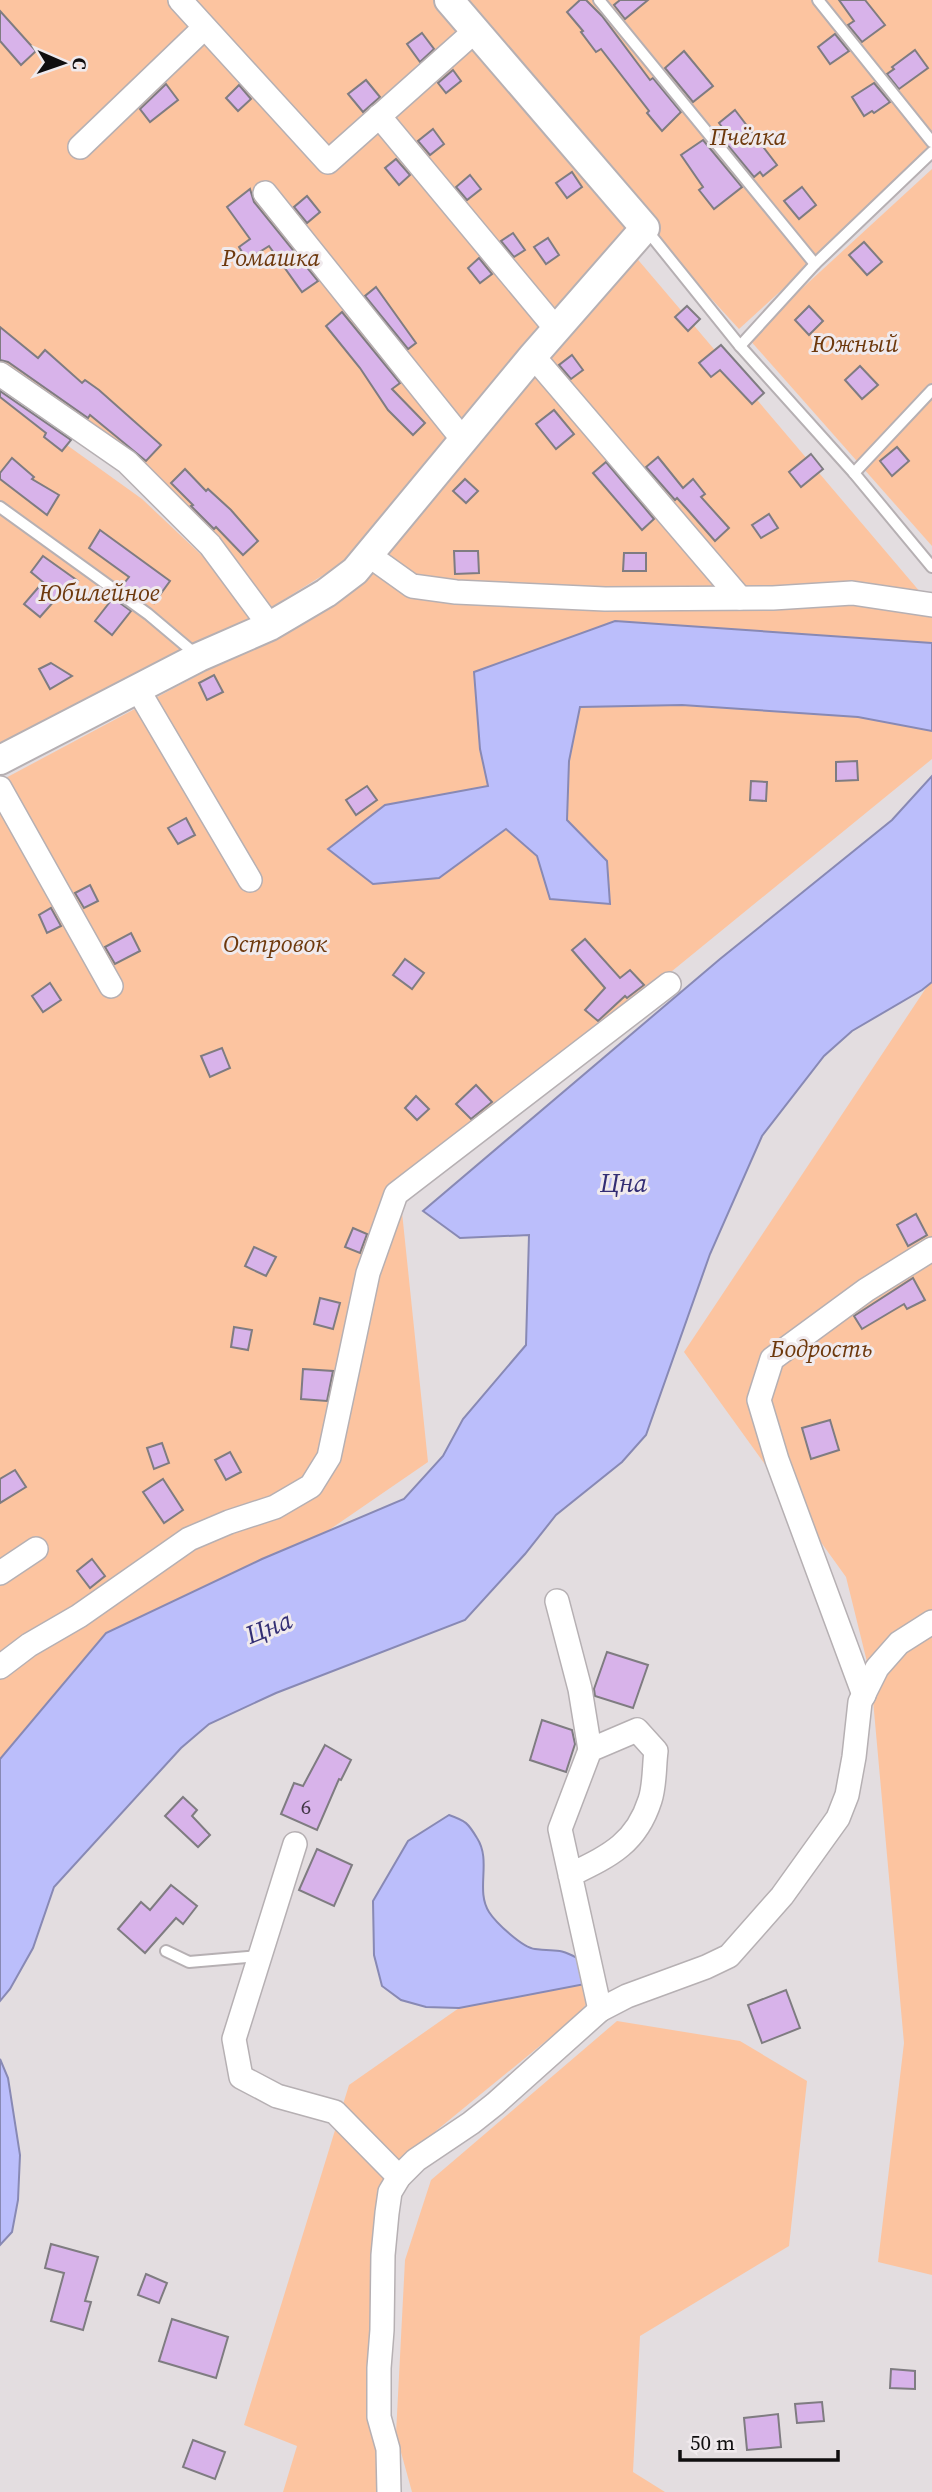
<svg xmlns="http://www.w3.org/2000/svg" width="932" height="2492" font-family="'Source Serif 4',serif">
  <rect width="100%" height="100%" fill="#e3dde0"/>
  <g fill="#fcc4a0">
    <polygon points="0,0 446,0 639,224 352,557 264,612 153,490 0,379"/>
    <polygon points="457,0 932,0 932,153 739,329 652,234"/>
    <polygon points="932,169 932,546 748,338"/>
    <polygon points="634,255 932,606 932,759 400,1193 428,1462 48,1723 0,1776 0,781 352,593"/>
    <polygon points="0,397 142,499 213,566 253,621 0,754"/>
    <polygon points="932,979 932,2275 878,2262 904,2043 871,1678 846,1577 684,1352"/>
    <polygon points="585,1984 589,2000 579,2014 437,2130 377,2190 371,2422 384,2492 283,2492 297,2446 244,2425 349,2085 459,2008"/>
    <polygon points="617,2021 740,2041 807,2081 789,2246 640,2336 633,2472 665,2492 412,2492 396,2434 405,2260 431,2180"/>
  </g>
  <g fill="#bbbefb" stroke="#8889b4" stroke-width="2">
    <polygon points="615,621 932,643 932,731 858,717 682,705 580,707 569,761 567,820 607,861 610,904 550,899 537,856 506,829 439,878 373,884 328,849 385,805 488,786 480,749 474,672"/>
    <polygon points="932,776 932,982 922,990 852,1031 824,1056 762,1136 710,1254 646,1435 622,1462 556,1515 525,1554 465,1620 276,1693 209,1724 181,1748 54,1887 33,1948 10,1989 0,2001 0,1759 106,1633 262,1559 404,1499 443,1456 463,1419 526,1345 529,1235 460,1238 423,1211 720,959 892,820"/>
    <path d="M449 1815C466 1821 468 1823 477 1838 492 1861 475 1890 489 1912 496 1923 523 1948 535 1949 555 1952 558 1947 577 1958L585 1984 459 2008 426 2007 401 2000 382 1986 374 1955 373 1901 408 1841Z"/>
    <polygon points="0,2059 8,2078 20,2155 18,2200 12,2232 0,2245"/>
  </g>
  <g fill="#d8b3ea" stroke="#7f7c81" stroke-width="2">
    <polygon points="580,0 586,0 602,16 650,80 653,78 681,112 662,131 647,113 649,111 601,49 596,52 581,32 583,31 567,12"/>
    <polygon points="620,0 648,0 625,19 614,5"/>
    <polygon points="839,0 865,0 885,25 862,42 848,25 854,21"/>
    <polygon points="0,11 36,51 21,65 0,41"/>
    <polygon points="422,33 434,49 420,62 407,44"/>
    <polygon points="835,34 849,51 830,64 818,47"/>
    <polygon points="915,50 928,68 899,89 887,74 894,69 892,67"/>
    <polygon points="684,51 713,86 693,102 665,68"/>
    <polygon points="453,70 461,81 446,93 438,83"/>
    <polygon points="366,80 380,97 363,112 348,94"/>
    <polygon points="874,83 890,102 874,113 872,111 864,116 852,97"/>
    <polygon points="166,84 178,100 150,122 140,109"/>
    <polygon points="239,85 251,99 238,111 226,98"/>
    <polygon points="735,110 777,165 763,176 760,172 754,177 716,131 722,127 719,123"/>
    <polygon points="433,129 444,144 430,155 418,141"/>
    <polygon points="703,140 742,187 714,209 699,190 703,187 681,155"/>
    <polygon points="396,159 410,175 399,185 385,168"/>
    <polygon points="572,172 582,187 567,198 556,183"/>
    <polygon points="470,175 481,189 467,200 456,187"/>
    <polygon points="802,187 816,205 799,219 784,201"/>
    <polygon points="250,189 254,202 318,281 302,292 269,246 247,260 239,247 250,239 227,207"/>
    <polygon points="307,196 320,212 307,223 294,207"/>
    <polygon points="513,233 525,250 514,257 501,241"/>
    <polygon points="548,238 559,255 546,264 534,247"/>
    <polygon points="864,242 882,262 867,275 849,255"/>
    <polygon points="479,258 492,274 480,283 468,268"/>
    <polygon points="376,287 416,343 408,349 365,296"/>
    <polygon points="687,306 700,319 688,331 675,317"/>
    <polygon points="809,306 823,321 809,335 795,320"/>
    <polygon points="342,312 400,383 392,389 425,423 413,435 388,410 360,368 326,326"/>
    <polygon points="0,327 38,358 45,350 82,383 85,380 99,390 161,445 146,461 90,415 88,418 8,362 0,360"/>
    <polygon points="721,345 764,393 752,404 720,370 711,377 699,363"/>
    <polygon points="572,355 583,370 571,379 559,365"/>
    <polygon points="860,366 878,385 862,399 845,380"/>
    <polygon points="0,391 71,440 62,451 44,437 46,433 0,397"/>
    <polygon points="554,410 574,434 556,449 536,424"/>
    <polygon points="897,447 909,461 892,476 880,461"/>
    <polygon points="811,454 823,469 801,487 789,472"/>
    <polygon points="658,457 683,488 693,479 705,494 701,497 729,528 715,541 687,509 677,498 675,500 646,467"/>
    <polygon points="12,458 34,477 32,479 59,495 47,515 0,479 0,473"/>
    <polygon points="606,462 654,519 642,530 593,473"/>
    <polygon points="185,469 206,491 208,489 231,510 258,541 243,555 216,527 214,529 191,506 193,505 171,483"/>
    <polygon points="465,479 478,491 466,503 453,491"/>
    <polygon points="769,514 778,528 761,538 752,525"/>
    <polygon points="100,530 170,581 154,603 143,595 140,599 122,586 129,577 89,548"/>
    <polygon points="454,551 478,551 479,573 455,574"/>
    <polygon points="624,553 646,553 646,571 623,571"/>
    <polygon points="43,556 78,581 68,596 62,592 40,617 24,604 43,582 31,572"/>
    <polygon points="113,598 131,611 112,635 95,621"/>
    <polygon points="51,663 72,676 50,689 39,669"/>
    <polygon points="214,675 223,692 207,700 199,683"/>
    <polygon points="857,761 858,780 836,781 836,762"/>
    <polygon points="751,781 767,782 766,801 750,800"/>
    <polygon points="367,786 377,800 356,815 346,800"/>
    <polygon points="186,818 195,835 178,844 168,828"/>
    <polygon points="90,885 98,901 84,908 75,893"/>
    <polygon points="51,908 61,926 47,933 39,915"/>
    <polygon points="131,933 140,951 115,964 105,947"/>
    <polygon points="585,939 620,978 630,970 644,985 627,998 625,996 598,1021 585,1010 605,988 572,950"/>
    <polygon points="405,959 424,973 412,989 393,975"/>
    <polygon points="50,983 61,1000 43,1012 32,996"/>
    <polygon points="222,1048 230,1068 210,1077 201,1056"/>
    <polygon points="476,1085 492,1102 471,1119 456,1104"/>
    <polygon points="416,1096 429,1109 417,1120 405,1108"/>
    <polygon points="916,1214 927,1235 908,1246 897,1225"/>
    <polygon points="353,1228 367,1234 360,1253 345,1247"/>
    <polygon points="254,1247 276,1257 266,1276 245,1266"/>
    <polygon points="913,1278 925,1300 907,1309 904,1304 862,1329 854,1316"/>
    <polygon points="320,1298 340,1303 333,1329 314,1324"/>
    <polygon points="234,1327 252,1330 248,1350 231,1347"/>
    <polygon points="303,1369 333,1371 327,1401 301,1399"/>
    <polygon points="830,1420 839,1450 811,1459 802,1428"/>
    <polygon points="162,1443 169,1463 154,1469 147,1448"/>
    <polygon points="230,1452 241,1472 226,1480 215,1460"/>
    <polygon points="15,1470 26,1487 0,1503 0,1479"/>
    <polygon points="163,1479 183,1510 164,1523 143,1492"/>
    <polygon points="92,1559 105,1576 90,1588 77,1571"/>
    <polygon points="607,1652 648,1665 633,1708 595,1696 594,1689"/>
    <polygon points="542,1720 572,1730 575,1744 566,1772 530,1760"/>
    <polygon points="325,1745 351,1760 341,1780 339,1779 317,1830 281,1814 294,1783 303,1786"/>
    <polygon points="183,1797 197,1810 192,1816 210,1835 198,1847 165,1816"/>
    <polygon points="317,1849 352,1865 334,1906 299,1890"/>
    <polygon points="171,1885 197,1906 183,1924 176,1918 145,1953 118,1929 141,1902 150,1910"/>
    <polygon points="786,1990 800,2028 762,2043 748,2005"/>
    <polygon points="51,2244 98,2257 85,2301 91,2302 83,2330 51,2321 64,2273 45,2268"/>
    <polygon points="146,2274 167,2283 159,2303 138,2295"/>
    <polygon points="172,2319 228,2337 216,2378 159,2361"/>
    <polygon points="891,2369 915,2371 915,2389 890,2388"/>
    <polygon points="822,2402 824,2421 797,2423 795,2404"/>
    <polygon points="778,2414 781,2447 747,2450 744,2418"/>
    <polygon points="193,2440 225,2452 215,2479 183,2467"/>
  </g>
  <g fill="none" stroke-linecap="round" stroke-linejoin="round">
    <g stroke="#b6b0b3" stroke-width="14">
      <g id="service">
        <polyline points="599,0 815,264"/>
        <polyline points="818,0 932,142"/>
        <polyline points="645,228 740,346 854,473 932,567"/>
        <polyline points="740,346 815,264 932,152"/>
        <polyline points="854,473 932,390"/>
        <polyline points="0,507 148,614 199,657"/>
        <polyline points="166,1951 189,1962 260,1956"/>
      </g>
    </g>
    <g stroke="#b6b0b3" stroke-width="26">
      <g id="minor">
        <polyline points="180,0 328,162 475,31"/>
        <polyline points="379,116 557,330"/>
        <polyline points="80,147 204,28"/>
        <polyline points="265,193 464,441"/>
        <polyline points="533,356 740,598"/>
        <polyline points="0,374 127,462 210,545 270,626"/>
        <polyline points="370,556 412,586 456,592 605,599 773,598 852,593 932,605"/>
        <polyline points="137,688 250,880"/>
        <polyline points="0,788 111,986"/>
        <polyline points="0,1573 36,1549"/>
        <polyline points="557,1601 580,1689 590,1750"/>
        <polyline points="0,1667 29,1645 79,1616 189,1539 229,1522 275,1507 311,1486 329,1457 368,1273 396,1194 669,984"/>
        <polyline points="864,1695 777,1460 759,1400 772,1359 866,1290 932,1249"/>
        <polyline points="295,1844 234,2039 241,2077 277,2096 335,2112 399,2177"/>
        <path d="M570 1875C609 1856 636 1844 650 1800 655 1785 654 1766 656 1751L637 1730 590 1750 560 1829 600 2010"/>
        <polyline points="389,2492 388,2449 379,2417 379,2368 382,2330 383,2255 387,2213 390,2192 399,2177 416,2160 471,2123 495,2104 600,2010 627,1996 706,1967 729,1956 782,1896 838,1818 847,1795 854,1757 860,1702 877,1668 899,1643 932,1622"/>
      </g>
    </g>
    <g stroke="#b6b0b3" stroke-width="32">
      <polyline id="tertiary" points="0,760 199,657 270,626 326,593 355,571 533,356 645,228 449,0"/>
    </g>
    <use href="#service" stroke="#fff" stroke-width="10"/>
    <use href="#minor" stroke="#fff" stroke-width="23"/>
    <use href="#tertiary" stroke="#fff" stroke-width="28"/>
  </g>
  <g text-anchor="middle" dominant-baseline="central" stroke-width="6" stroke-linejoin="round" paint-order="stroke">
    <g font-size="21" fill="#423746">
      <text x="306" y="1806">6</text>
    </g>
    <g font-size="24" font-style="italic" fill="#6d380c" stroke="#f0eaed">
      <text x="748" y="136">Пчёлка</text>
      <text x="271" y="257">Ромашка</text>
      <text x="855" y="343">Южный</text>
      <text x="99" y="592">Юбилейное</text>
      <text x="275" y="943">Островок</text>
      <text x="821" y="1348">Бодрость</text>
    </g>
    <g font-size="26" font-style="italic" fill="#332e74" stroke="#f0eaed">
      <text x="624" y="1183">Цна</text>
      <text transform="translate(269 1627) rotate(-22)">Цна</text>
    </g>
  </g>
  <g transform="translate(63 63) rotate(92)" stroke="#f0eaed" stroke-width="5" paint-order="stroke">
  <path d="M0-5L12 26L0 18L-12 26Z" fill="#100e0f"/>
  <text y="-10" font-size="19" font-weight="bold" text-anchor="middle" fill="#100e0f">С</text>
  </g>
  <path d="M680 2450v10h158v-10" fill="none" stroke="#100e0f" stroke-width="3.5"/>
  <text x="690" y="2450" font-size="21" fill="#100e0f" stroke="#f0eaed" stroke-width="5" paint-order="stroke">50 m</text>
</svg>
